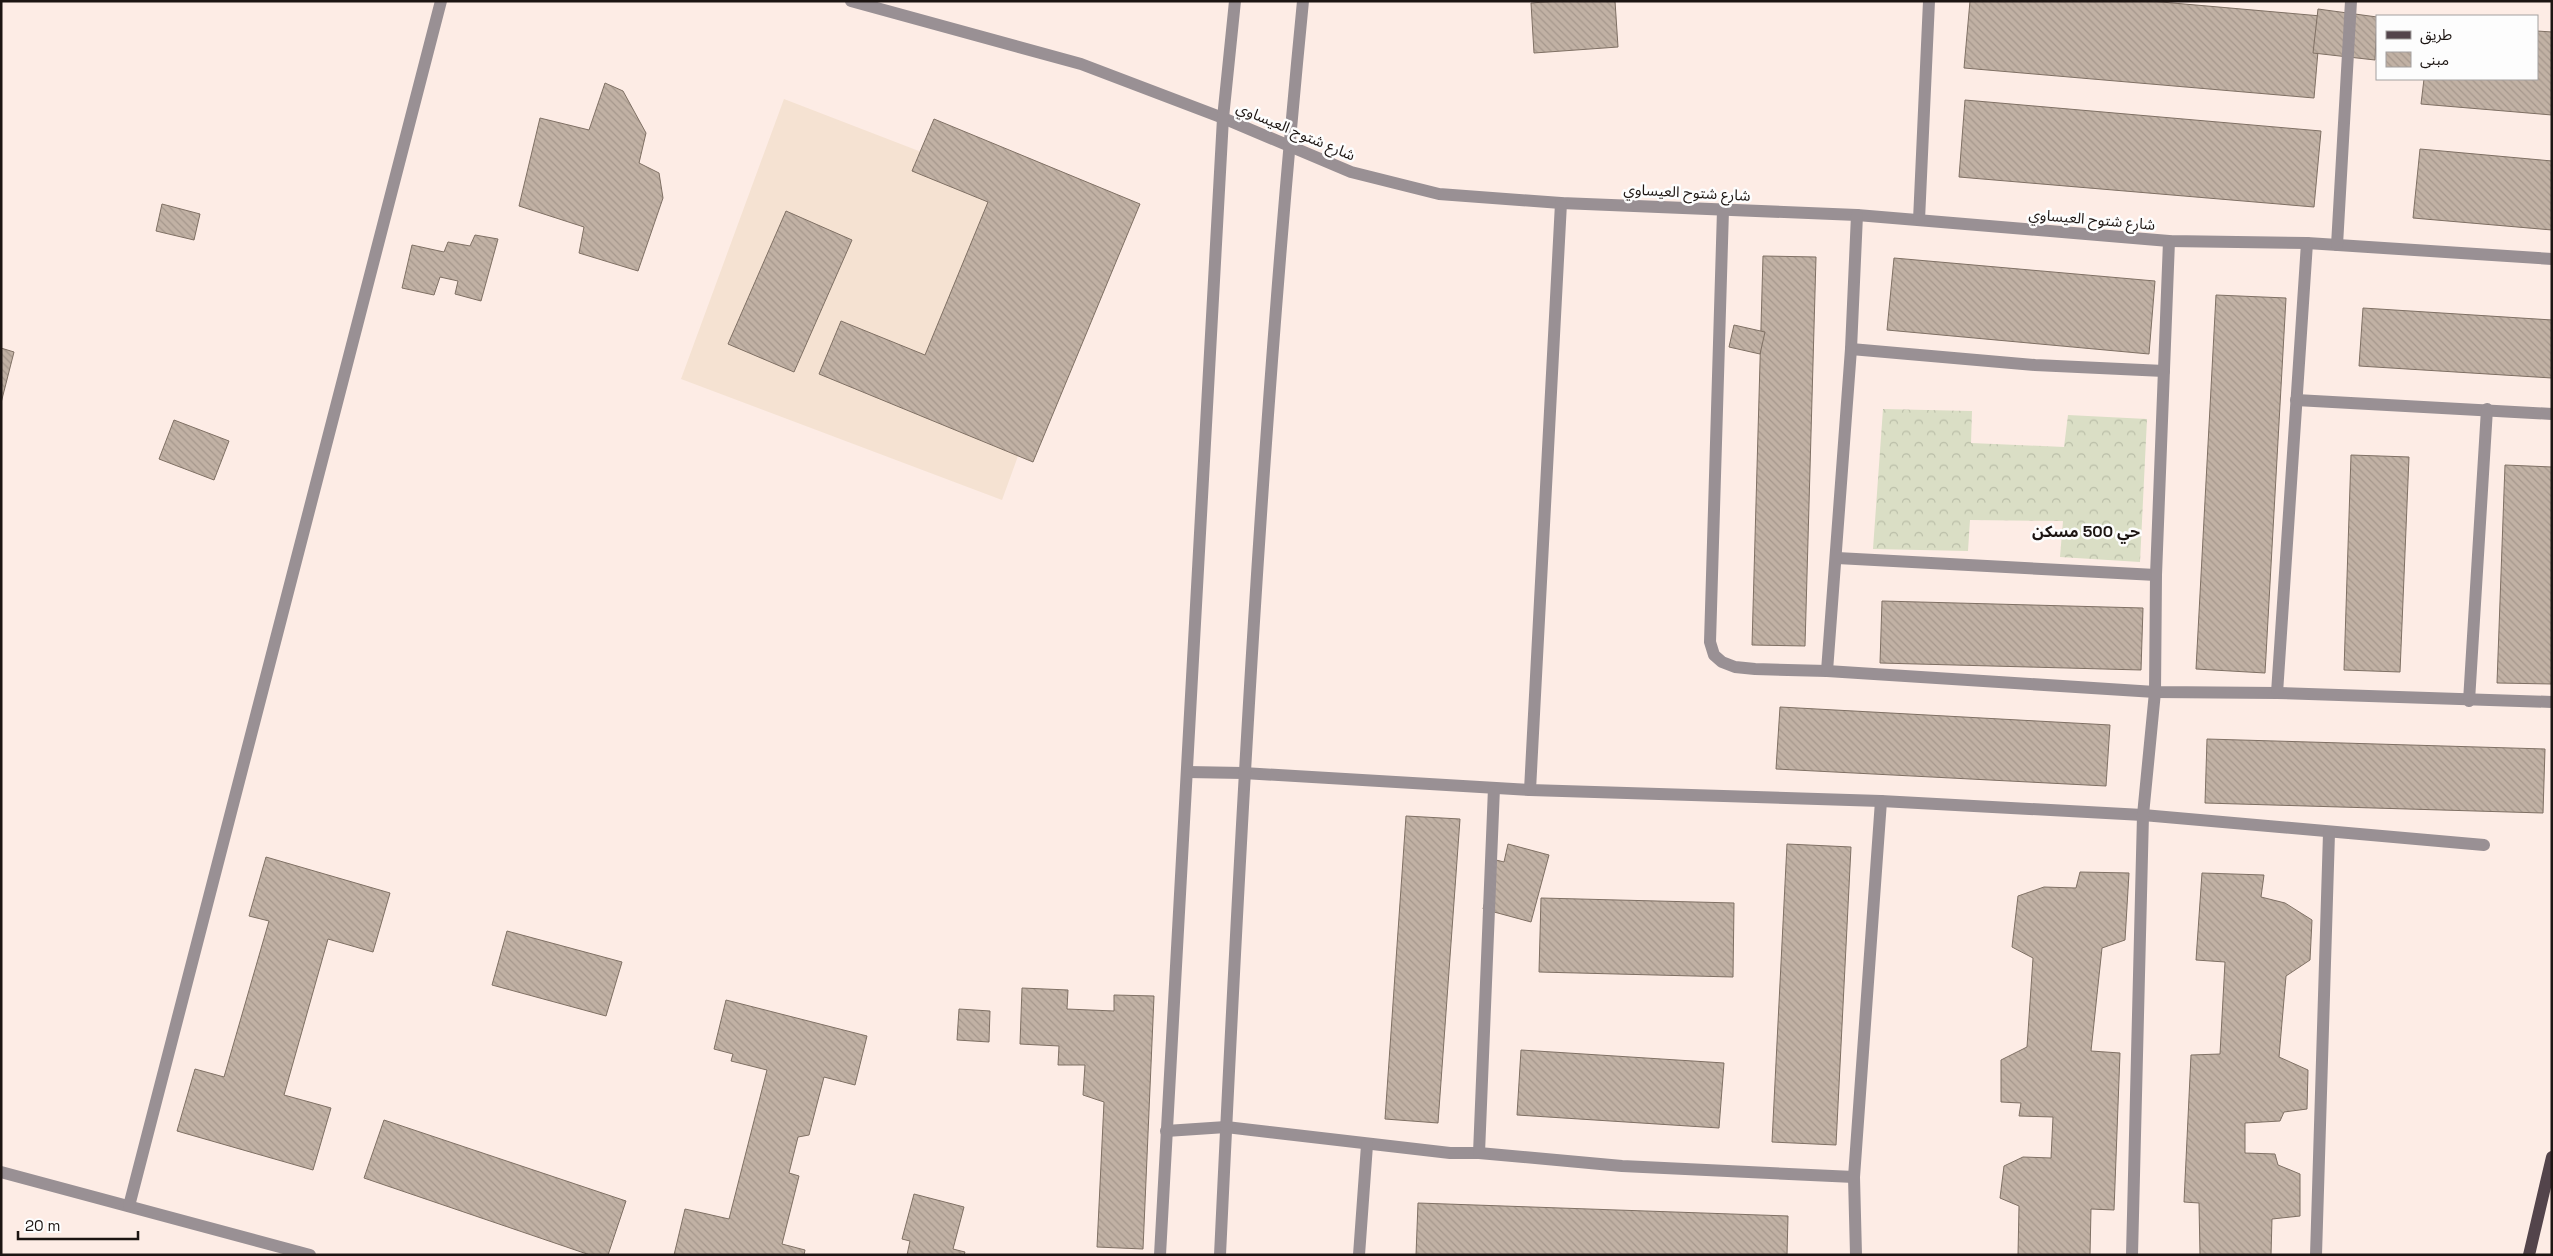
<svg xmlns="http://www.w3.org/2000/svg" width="2553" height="1256" font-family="'Space Grotesk','Noto Sans Arabic',sans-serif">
  <defs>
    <pattern id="forest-crowns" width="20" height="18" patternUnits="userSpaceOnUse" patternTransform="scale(1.25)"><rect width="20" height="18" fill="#dadec5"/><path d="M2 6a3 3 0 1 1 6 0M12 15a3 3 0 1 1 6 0" fill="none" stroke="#babea8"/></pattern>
    <pattern id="building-back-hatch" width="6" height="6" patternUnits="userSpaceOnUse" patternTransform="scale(1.25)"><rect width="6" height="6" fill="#c1b1a4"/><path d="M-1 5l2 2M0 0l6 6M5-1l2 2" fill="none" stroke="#a5978c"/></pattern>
  </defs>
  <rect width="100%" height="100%" fill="#fdece5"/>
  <polygon fill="#f5e2d2" points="784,99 1108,224 1046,379 1002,500 681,379"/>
  <polygon fill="url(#forest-crowns)" points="1883,409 1972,411 1971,443 2064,447 2068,415 2147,419 2140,562 2060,557 2063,521 1970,520 1968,551 1873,549"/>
  <g fill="url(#building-back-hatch)" stroke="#7f7064">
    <polygon points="1559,1 1615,1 1618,47 1534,53 1531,3"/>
    <polygon points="1970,1 2150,1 2321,16 2314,98 1964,68"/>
    <polygon points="2318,9 2377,17 2375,60 2313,53"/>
    <polygon points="2537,31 2552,32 2552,115 2421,104 2424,79 2537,79"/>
    <polygon points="605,83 623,91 646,133 639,163 659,173 663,198 638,271 579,253 584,227 519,206 540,118 589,130"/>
    <polygon points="1965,100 2321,131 2314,207 1959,177"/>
    <polygon points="934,119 1140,204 1033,462 819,374 841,321 925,355 988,202 912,171"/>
    <polygon points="2420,149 2552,161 2552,230 2413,218"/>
    <polygon points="162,204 200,214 194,240 156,231"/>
    <polygon points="786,211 852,240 794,372 728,344"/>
    <polygon points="475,235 498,239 481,301 455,294 458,281 440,277 434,295 402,288 412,245 444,252 448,242 470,246"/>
    <polygon points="1763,256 1816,257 1805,646 1752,645"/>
    <polygon points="1894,258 2155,281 2149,354 1887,330"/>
    <polygon points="2216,295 2286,298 2265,673 2196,669"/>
    <polygon points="2363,308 2552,320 2552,378 2359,366"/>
    <polygon points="1734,325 1765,332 1760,354 1729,347"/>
    <polygon points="1,348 14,352 1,403"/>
    <polygon points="174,420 229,441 214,480 159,459"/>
    <polygon points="2351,455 2409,457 2400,672 2344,670"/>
    <polygon points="2505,465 2552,467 2552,684 2497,683"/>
    <polygon points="1882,601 2143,608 2141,670 1880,663"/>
    <polygon points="1780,707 2110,725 2106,786 1776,769"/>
    <polygon points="2207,739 2545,749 2543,813 2205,803"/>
    <polygon points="1406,816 1460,819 1438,1123 1385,1119"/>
    <polygon points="1508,844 1549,855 1531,922 1483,909 1496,860 1504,862"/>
    <polygon points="1787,844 1851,847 1836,1145 1772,1142"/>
    <polygon points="266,857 390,893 373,952 328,939 284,1095 331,1108 313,1170 177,1131 195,1069 224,1077 269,921 249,916"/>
    <polygon points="2080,872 2129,873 2125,940 2102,948 2091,1051 2120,1053 2114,1210 2091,1209 2090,1255 2018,1255 2019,1206 2000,1198 2004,1166 2023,1157 2051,1158 2053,1117 2019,1116 2021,1103 2001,1102 2001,1060 2027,1047 2033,958 2012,947 2018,896 2044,887 2076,888"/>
    <polygon points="2202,873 2264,875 2261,897 2285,903 2312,920 2310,960 2286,976 2279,1057 2308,1070 2307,1109 2284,1112 2280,1121 2245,1123 2245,1153 2275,1154 2278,1165 2300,1174 2300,1216 2272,1219 2271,1255 2200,1255 2199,1203 2184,1202 2191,1055 2220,1054 2225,962 2196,960"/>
    <polygon points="1541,898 1734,903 1733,977 1539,972"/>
    <polygon points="507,931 622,962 606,1016 492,985"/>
    <polygon points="1022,988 1068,990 1067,1009 1114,1011 1114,995 1154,996 1143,1249 1097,1247 1104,1102 1083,1095 1085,1065 1058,1065 1059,1046 1020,1044"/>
    <polygon points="726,1000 867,1036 855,1085 824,1077 809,1135 798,1137 789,1173 799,1176 782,1244 805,1250 804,1255 674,1255 685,1209 729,1219 767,1070 731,1061 733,1054 714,1049"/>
    <polygon points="959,1009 990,1011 989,1042 957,1040"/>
    <polygon points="1521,1050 1724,1063 1719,1128 1517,1115"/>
    <polygon points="384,1120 626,1201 608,1255 590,1255 364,1178"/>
    <polygon points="914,1194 964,1207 953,1249 965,1252 964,1255 907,1255 910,1241 902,1239"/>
    <polygon points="1418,1203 1788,1216 1787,1255 1416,1255"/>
  </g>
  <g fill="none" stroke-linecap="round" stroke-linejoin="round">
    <g stroke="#999094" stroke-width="12">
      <polyline points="851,1 1081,64 1223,118 1351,172 1439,194 1561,203 1857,215 2169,241 2307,243 2552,259"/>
      <polyline points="1723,210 1710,642 1714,655 1722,662 1735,667 1755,669 1827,671 2155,692 2277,693 2552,702"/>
      <polyline points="1919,220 1929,1"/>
      <polyline points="2337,245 2351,1"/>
      <polyline points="1851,349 2035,365 2164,371"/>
      <polyline points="2296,400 2552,414"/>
      <polyline points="1837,558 2156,575"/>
      <polyline points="1827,671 1851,349 1857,215"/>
      <polyline points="2277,693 2307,243"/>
      <polyline points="2469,701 2487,409"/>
      <polyline points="1187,772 1243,773 1530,790 1881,801 2143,815 2484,845"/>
      <polyline points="1530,790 1561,203"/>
      <polyline points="1166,1131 1226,1127 1450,1153 1479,1153 1622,1166 1854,1177"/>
      <polyline points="1479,1153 1494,788"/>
      <polyline points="1,1172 310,1255"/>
      <polyline points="129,1206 441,1"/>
      <polyline points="1160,1255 1223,118 1235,1"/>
      <path d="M1220 1255C1240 836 1262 418 1303 1"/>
      <polyline points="1359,1255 1367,1145"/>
      <polyline points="1856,1255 1854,1177 1881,801"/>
      <polyline points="2132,1255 2143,815 2155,692 2156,575 2169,241"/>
      <polyline points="2316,1255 2329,833"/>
    </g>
    <polyline stroke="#53444b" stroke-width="12" points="2529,1255 2552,1157"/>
  </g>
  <g text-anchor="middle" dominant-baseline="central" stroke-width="5" stroke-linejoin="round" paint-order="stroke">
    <g font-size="15" fill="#1c1512" stroke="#fdfdfd">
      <text transform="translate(1296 131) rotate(23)">شارع شتوح العيساوي</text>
      <text transform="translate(1687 192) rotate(3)">شارع شتوح العيساوي</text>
      <text transform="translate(2092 219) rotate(5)">شارع شتوح العيساوي</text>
    </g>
    <g font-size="16" font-weight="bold" fill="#1c1512" stroke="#fdfdfd">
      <text x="2086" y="531">حي 500 مسكن</text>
    </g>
  </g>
  <rect width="2553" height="1256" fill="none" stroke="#1c1512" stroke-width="5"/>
  <rect x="2376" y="15" width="162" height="65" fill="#fdfdfd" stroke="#a3a09f"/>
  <rect x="2386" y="31" width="25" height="8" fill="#53444b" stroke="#a3a09f"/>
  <text x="2420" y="40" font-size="15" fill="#1c1512">طريق</text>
  <rect x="2386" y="52" width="25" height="15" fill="url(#building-back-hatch)" stroke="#a3a09f"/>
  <text x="2420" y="65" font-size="15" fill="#1c1512">مبنى</text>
  <path d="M18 1231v8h120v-8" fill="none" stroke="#1c1512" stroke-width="2.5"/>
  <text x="25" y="1231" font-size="15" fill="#1c1512" stroke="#fdfdfd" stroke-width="4" paint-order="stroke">20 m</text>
</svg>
